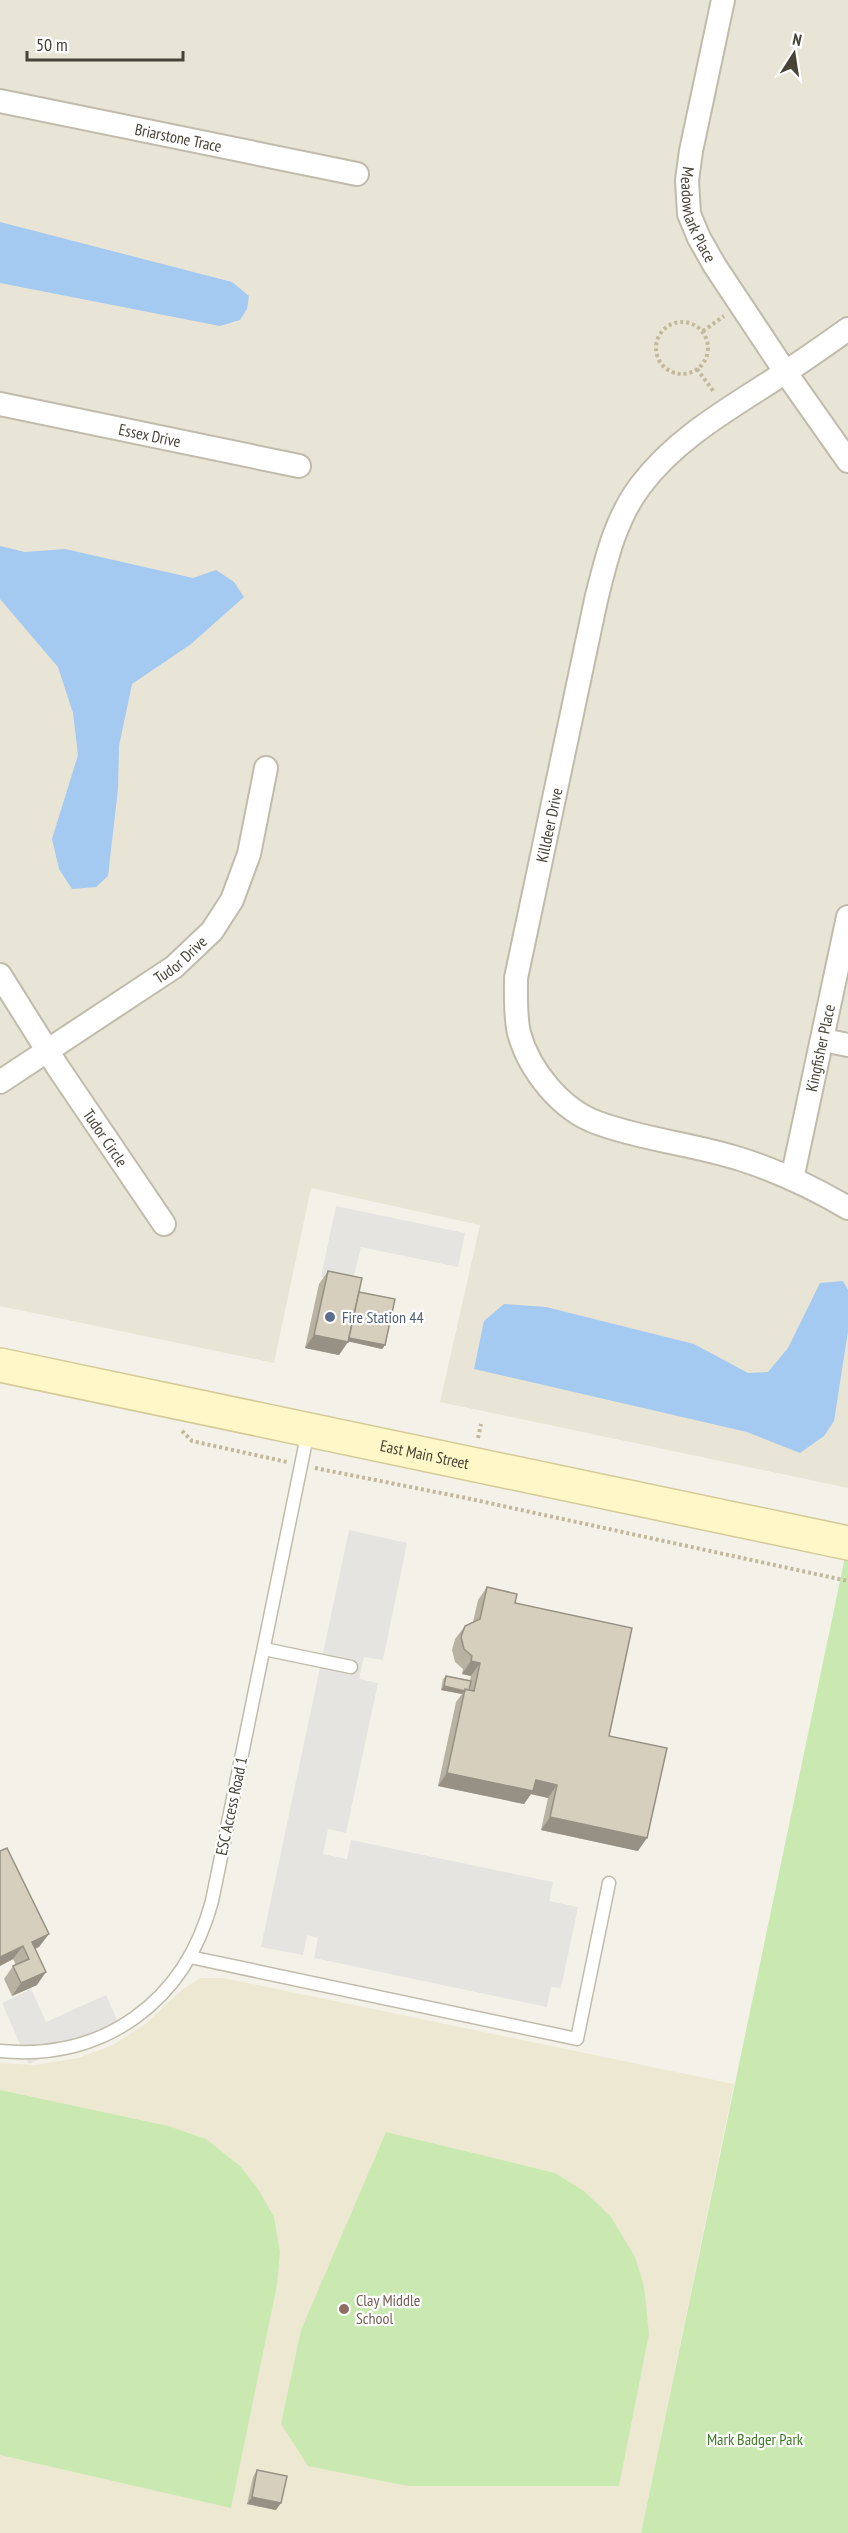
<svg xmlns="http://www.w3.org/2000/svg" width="848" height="2533" font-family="'PT Sans Narrow',sans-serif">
  <rect width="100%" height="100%" fill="#f4f2e8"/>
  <polygon fill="#e8e4d6" points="0,0 848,0 848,1488 440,1402 480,1225 311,1188 274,1363 0,1306"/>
  <polygon fill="#ede8d2" points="200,1978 224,1978 734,2084 641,2533 0,2533 0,2063 36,2065 78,2058 113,2045 144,2025 183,1989"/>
  <g fill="#cae9b1">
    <polygon points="845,1557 848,1558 848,2533 641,2533"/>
    <polygon points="0,2090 168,2126 206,2139 240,2166 258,2189 274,2217 280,2252 277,2285 231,2508 0,2455"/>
    <polygon points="386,2132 555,2173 584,2191 611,2217 635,2257 644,2286 649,2334 619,2486 408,2486 308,2466 281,2424 301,2330"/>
  </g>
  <g fill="#e5e4e0">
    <polygon points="336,1206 465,1233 458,1267 361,1247 352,1284 321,1277"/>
    <polygon points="349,1530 407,1543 383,1660 364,1657 359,1679 378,1683 346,1833 328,1829 323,1854 347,1859 351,1840 553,1882 549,1901 578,1907 561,1988 551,1987 547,2007 314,1958 318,1938 307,1935 303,1955 261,1947"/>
    <polygon points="31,1989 46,2022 106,1995 119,2024 29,2064 2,2003"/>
  </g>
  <g fill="#a4caf1">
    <polygon points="0,222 232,282 249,296 247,309 240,320 220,326 0,283"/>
    <polygon points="0,546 25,552 65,549 193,578 216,570 234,582 244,597 191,644 132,684 119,746 118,789 108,876 96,887 72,889 59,869 52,839 78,755 73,713 58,667 0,599"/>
    <polygon points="843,1281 848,1290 848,1331 834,1421 824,1436 800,1453 747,1432 474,1369 484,1321 504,1304 546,1307 694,1344 748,1373 768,1372 788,1348 820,1283"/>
  </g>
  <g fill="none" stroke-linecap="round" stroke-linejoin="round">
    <g stroke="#c0bbaa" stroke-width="15">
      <g id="service">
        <polyline points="264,1649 351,1667"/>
        <polyline points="190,1957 577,2039 609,1883"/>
        <path d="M0 2051C104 2061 185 2002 212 1901L308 1431"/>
      </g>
    </g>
    <g stroke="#c0bbaa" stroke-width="26">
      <g id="minor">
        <path id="s1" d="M723 0 691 151 687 180 689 214 699 238 715 266 786 373 848 461"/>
        <path id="s2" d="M0 101 357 174"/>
        <path d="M848 329C827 344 806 359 784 373 734 406 678 436 641 485 615 519 606 560 596 600L516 978C516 996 515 1015 519 1033 529 1070 561 1110 598 1123 644 1140 694 1144 740 1159 778 1171 814 1188 848 1208"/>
        <path id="s3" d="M0 404 299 466"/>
        <path id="s4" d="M0 975 57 1066 164 1224"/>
        <polyline points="823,1040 848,1045"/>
        <path id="s5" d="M0 1082 174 967 212 931 232 900 249 854 266 768"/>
        <path id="s6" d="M792 1179 848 917"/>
      </g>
    </g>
    <g stroke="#d5ca98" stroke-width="36">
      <g id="secondary">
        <path id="s7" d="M0 1365 848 1543"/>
      </g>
    </g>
    <g stroke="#c2b89b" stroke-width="4" stroke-dasharray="3 3" stroke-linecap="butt">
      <circle cx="682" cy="348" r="26"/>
      <polyline points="703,331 724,316"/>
      <polyline points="697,369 714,392"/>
      <polyline points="182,1431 192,1441 287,1462"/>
      <polyline points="478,1438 481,1424"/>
      <polyline points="315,1468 466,1498 848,1581"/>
    </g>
    <use href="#service" stroke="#fff" stroke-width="12"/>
    <use href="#minor" stroke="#fff" stroke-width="22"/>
    <use href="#secondary" stroke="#fff7c7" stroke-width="33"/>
  </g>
  <g fill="#b8b2a3">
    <polygon points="328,1271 359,1292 385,1345 382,1349 348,1341 339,1355 305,1348 319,1284"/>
    <polygon points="487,1587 515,1603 609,1736 638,1851 541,1830 548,1798 531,1794 524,1804 438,1786 456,1702 462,1694 441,1690 443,1679 446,1676 470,1680 471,1676 462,1674 463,1669 455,1662 452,1650 455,1639 465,1626 473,1622 478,1600"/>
    <polygon points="0,1851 39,1947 35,1949 37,1985 12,1996 4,1979 13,1966 16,1965 13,1959 0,1966"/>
    <polygon points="257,2470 276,2510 247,2504 253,2477"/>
  </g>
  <g fill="#969184">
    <polygon points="314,1335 348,1342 339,1355 305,1348"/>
    <polygon points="345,1337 385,1345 382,1349 342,1340"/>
    <polygon points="471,1661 480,1663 471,1676 462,1674"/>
    <polygon points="444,1686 464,1691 462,1694 441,1690"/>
    <polygon points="447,1773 536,1780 557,1785 548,1798 531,1794 524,1804 438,1786"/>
    <polygon points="550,1817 647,1838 638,1851 541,1830"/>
    <polygon points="49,1934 39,1947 26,1953 32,1942"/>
    <polygon points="23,1946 13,1959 0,1966 0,1957"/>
    <polygon points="46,1972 37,1985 12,1996 21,1983"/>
    <polygon points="252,2497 281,2503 276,2510 247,2504"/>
  </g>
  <g fill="#d6cfbd" stroke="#969184" stroke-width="1.5">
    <polygon points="328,1271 362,1278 348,1342 314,1335"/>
    <polygon points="359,1292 395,1299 385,1345 349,1338"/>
    <polygon points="487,1587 517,1594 515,1603 632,1628 609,1736 667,1748 647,1838 550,1817 557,1785 536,1780 533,1791 447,1773 465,1689 474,1691 480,1663 471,1661 472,1656 464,1649 461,1637 465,1626 480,1619"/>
    <polygon points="446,1676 471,1681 469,1690 465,1689 465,1691 444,1686"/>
    <polygon points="7,1848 49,1934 32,1942 46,1972 21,1983 13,1966 29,1959 23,1946 0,1957 0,1851"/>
    <polygon points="257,2470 287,2476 281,2503 252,2497"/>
  </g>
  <circle fill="#5c6f8a" stroke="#fff" stroke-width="2" cx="330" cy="1317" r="6"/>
  <circle fill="#8d6e63" stroke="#fff" stroke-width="2" cx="344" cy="2309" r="6"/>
  <g text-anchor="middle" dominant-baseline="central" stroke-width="4.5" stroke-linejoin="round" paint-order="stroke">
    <g font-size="16" fill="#484337" stroke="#fff">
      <text stroke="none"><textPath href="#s2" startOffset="182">Briarstone Trace</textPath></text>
      <text stroke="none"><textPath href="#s1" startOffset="220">Meadowlark Place</textPath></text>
      <text stroke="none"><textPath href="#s3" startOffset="153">Essex Drive</textPath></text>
      <text transform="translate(549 825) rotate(-78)">Killdeer Drive</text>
      <text stroke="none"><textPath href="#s5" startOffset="218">Tudor Drive</textPath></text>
      <text stroke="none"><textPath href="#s6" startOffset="134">Kingfisher Place</textPath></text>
      <text stroke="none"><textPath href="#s4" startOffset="194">Tudor Circle</textPath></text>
      <text stroke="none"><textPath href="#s7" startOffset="434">East Main Street</textPath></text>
      <text transform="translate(231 1806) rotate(-78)">ESC Access Road 1</text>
    </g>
    <g font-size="16" fill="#4e5e75" stroke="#fff" text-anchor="start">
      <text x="342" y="1317">Fire Station 44</text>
    </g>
    <g font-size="16" fill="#785e54" stroke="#fff" text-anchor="start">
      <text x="356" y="2300">Clay Middle<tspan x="356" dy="18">School</tspan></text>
    </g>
    <g font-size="16" fill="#407b28" stroke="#fff">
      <text x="755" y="2439">Mark Badger Park</text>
    </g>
  </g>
  <g transform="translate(794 54) rotate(12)" stroke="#ffffff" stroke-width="4.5" paint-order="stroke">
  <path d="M0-4.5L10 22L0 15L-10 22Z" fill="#484337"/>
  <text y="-9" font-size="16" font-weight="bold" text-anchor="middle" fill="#484337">N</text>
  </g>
  <path d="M27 51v9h156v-9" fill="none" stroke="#484337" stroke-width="3"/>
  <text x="36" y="51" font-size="18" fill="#484337" stroke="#ffffff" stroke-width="4.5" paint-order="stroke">50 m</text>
</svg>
